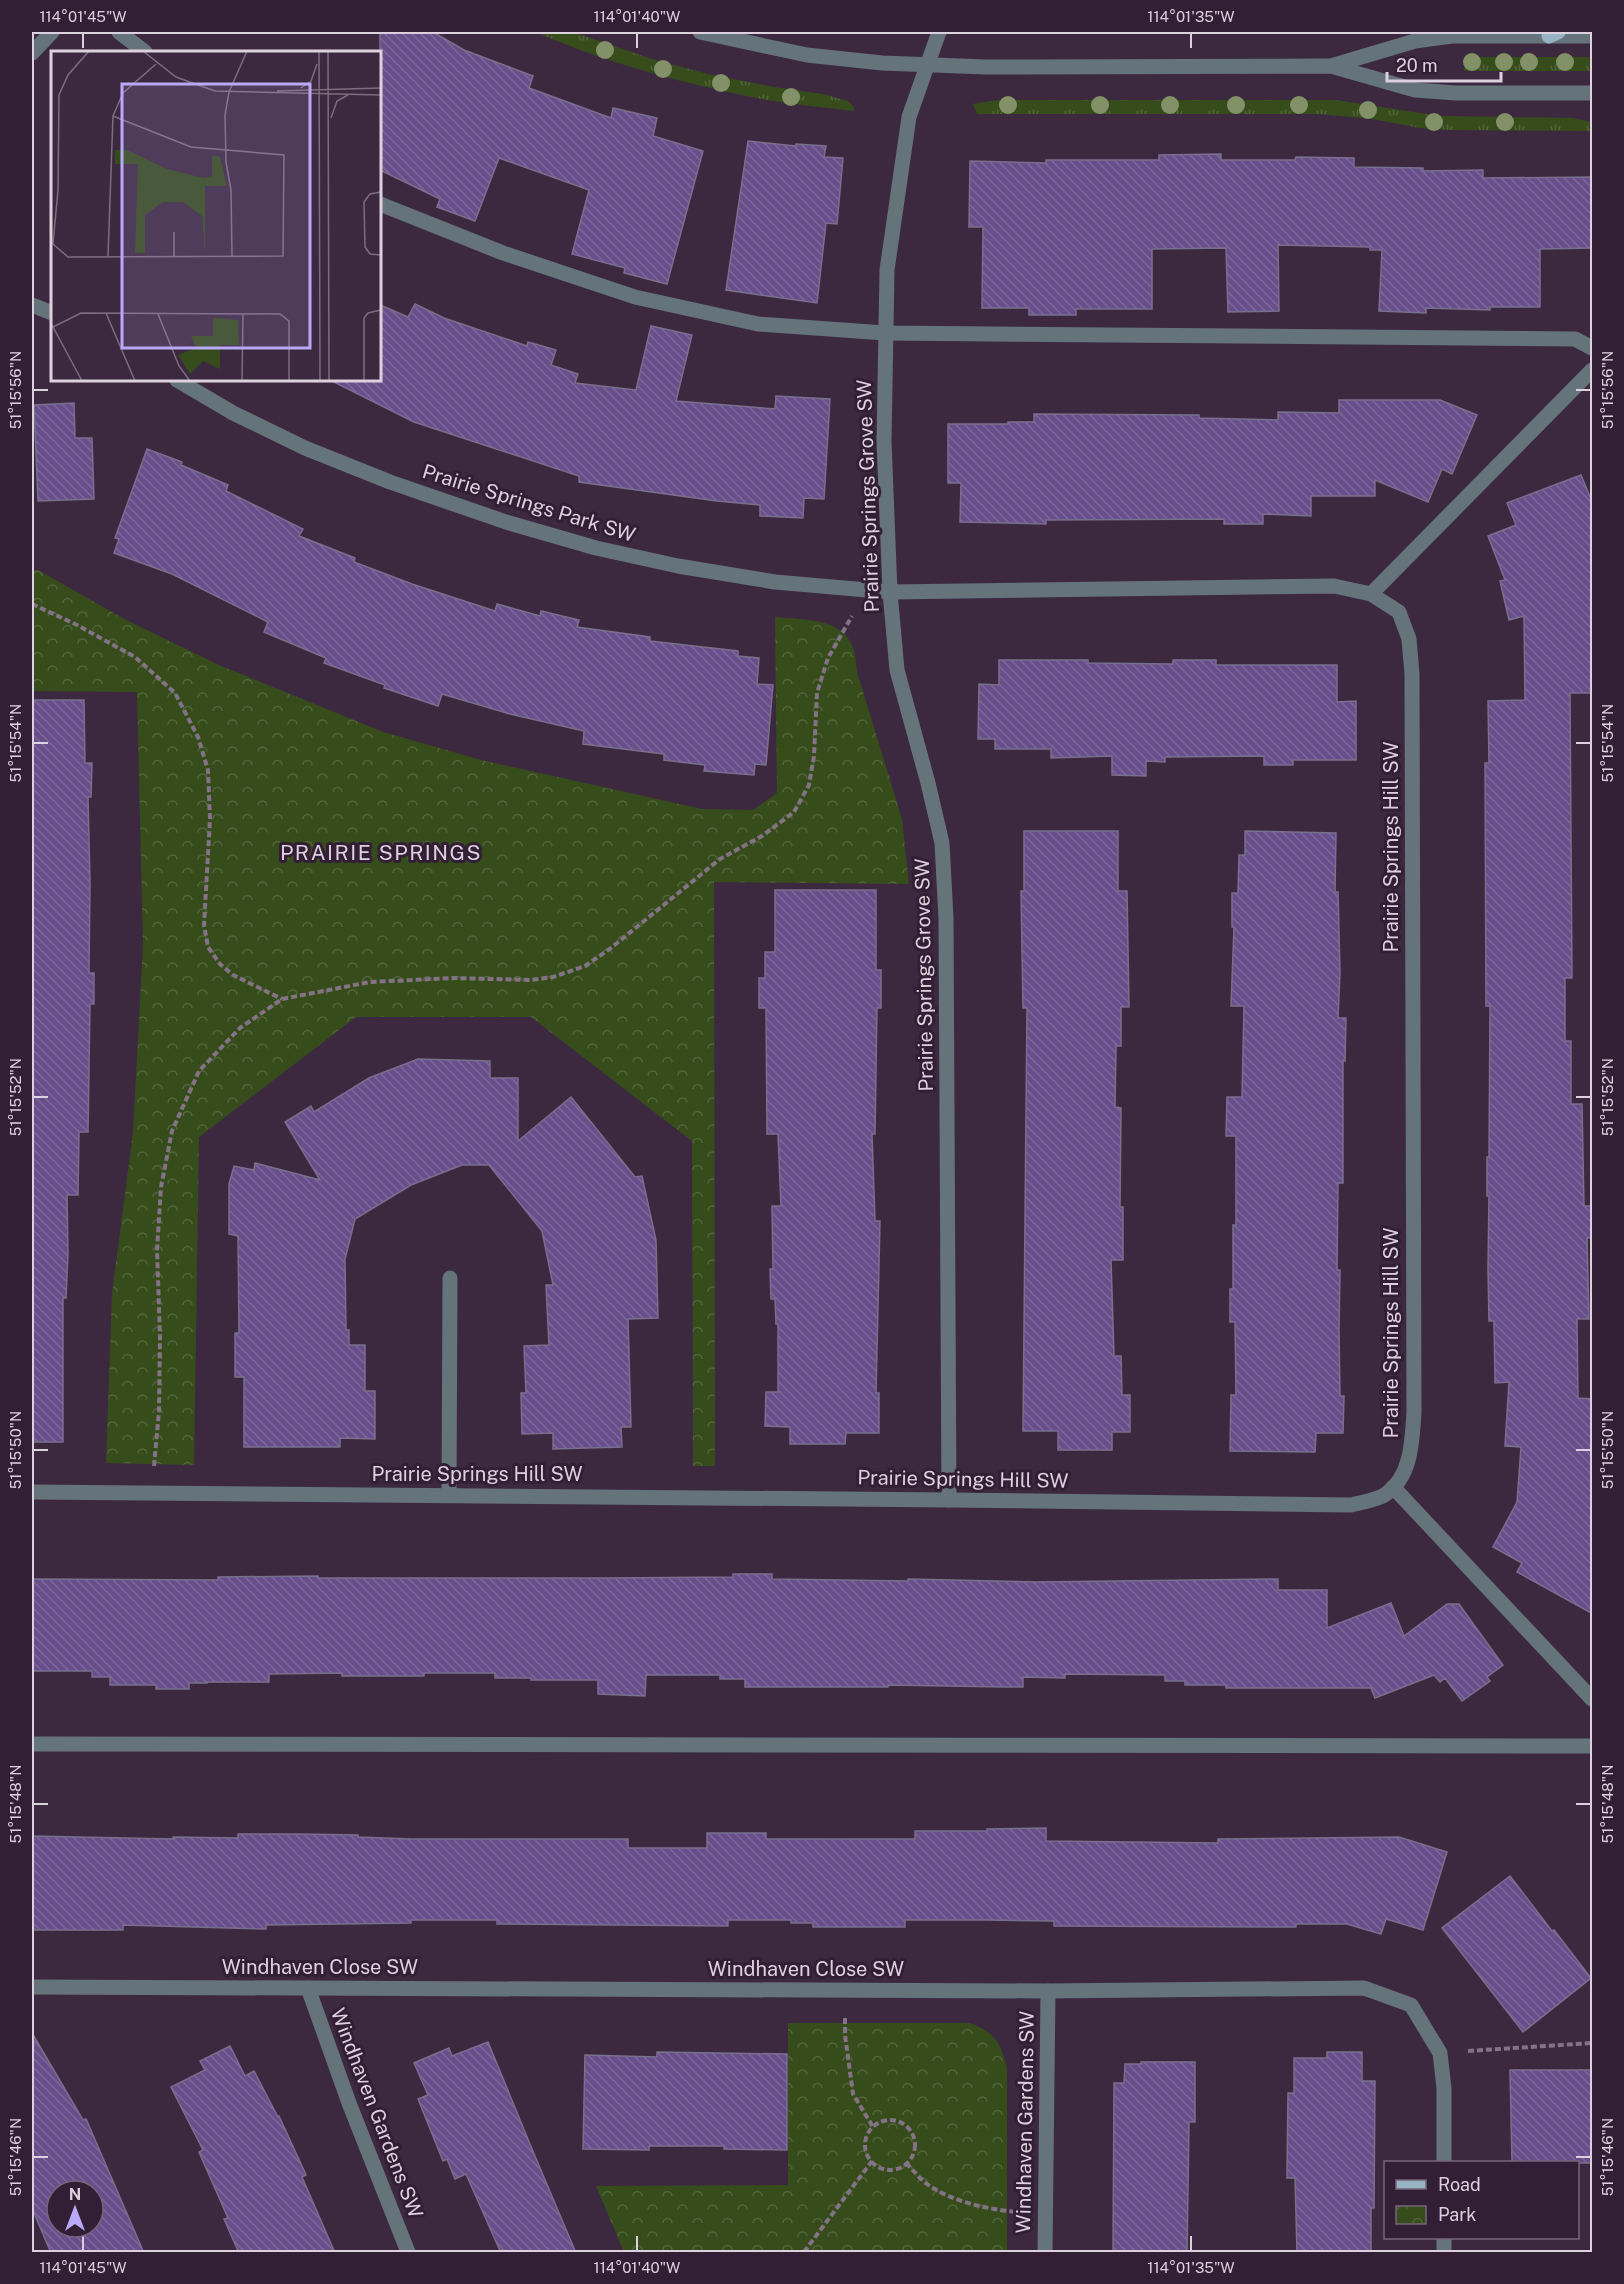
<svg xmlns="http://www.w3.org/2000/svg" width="1624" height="2284" font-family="'Public Sans',sans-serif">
  <defs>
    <pattern id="grass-tufts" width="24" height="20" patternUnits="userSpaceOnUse" patternTransform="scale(1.5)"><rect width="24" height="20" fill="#364c1b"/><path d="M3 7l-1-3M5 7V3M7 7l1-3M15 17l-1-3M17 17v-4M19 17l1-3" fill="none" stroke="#53653c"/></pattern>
    <pattern id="park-crowns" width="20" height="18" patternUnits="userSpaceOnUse" patternTransform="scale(1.5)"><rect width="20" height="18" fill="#364c1b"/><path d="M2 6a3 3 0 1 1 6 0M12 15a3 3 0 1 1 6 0" fill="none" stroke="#53653c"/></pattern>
    <pattern id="building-back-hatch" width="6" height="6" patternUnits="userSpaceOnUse" patternTransform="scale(1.5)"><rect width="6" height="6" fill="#684e8b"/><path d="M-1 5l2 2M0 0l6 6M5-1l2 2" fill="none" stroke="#7d669b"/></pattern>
  </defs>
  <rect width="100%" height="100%" fill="#3d293f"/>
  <g fill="url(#grass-tufts)">
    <path d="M536 32H573L655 60 708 74 774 87 823 94 848 101 854 107 853 111C821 107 789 104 757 98 682 83 606 63 536 32Z"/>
    <rect x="1464" y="57" width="128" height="14"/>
    <polygon points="997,100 1336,100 1440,116 1573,118 1592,122 1592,131 1450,130 1420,128 1372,119 1319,114 977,114 973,104"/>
  </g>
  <g fill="url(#park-crowns)">
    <path d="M32 570H38L126 620 219 665 383 732 485 761 702 809 753 810 777 793 775 617C801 620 843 617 853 648 856 656 856 664 857 672L902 819 909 884 714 882 715 1466H693L692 1141 531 1017H356L199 1137 194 1465 106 1463 112 1294 133 1132 143 945 137 692 32 691Z"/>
    <path d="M788 2023H969C995 2032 1001 2043 1007 2068V2252H624L596 2186 788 2185Z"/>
  </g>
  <g fill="url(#building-back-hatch)" stroke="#7a6f8d" stroke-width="1.5" fill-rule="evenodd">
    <polygon points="380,32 433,32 464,50 533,76 529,88 611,118 613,108 657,118 653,136 703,151 667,284 624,273 625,268 572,254 589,190 499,158 475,221 437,207 440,199 380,170"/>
    <polygon points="748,141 796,146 796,144 826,146 824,157 843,158 837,224 826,223 817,303 726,290"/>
    <polygon points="1221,154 1221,160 1295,160 1296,157 1354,158 1354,167 1423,168 1423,171 1483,170 1483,178 1593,177 1593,248 1540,249 1540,307 1490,307 1490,310 1426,308 1426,313 1379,311 1382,250 1370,250 1370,247 1278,245 1279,311 1228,312 1226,248 1152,249 1152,309 1076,309 1076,315 1029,315 1029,308 982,308 983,227 969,227 970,161 1046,163 1046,160 1159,160 1159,155"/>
    <polygon points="415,304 444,318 527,346 528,342 556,350 551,365 578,374 575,383 636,390 651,326 692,335 676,401 775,409 776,396 830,399 824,499 804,498 803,518 760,516 760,505 717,501 579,482 579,476 414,422 330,380 380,380 380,305 408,317"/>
    <polygon points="1339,400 1440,400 1477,415 1452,474 1442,469 1428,502 1375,480 1375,496 1311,496 1311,516 1263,514 1263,524 1224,524 1224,519 1046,520 1046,524 960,522 961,483 948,483 948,424 1008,424 1008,422 1034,422 1034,414 1199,415 1199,418 1278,420 1278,412 1339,413"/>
    <polygon points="74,403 75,438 92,438 94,499 38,501 34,405"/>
    <polygon points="147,449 182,462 181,465 228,485 226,491 303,529 299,536 355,558 354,562 412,584 495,611 497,604 540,616 541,611 579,620 577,627 650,637 650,641 738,651 738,656 759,658 757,684 773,685 766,765 755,764 754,775 704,771 705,765 664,760 664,754 583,744 584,731 510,714 442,694 438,706 384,688 385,685 324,663 326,658 264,632 268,622 172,574 114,553 119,539 115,538"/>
    <polygon points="1581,475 1593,504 1592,693 1570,693 1572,978 1565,978 1565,1041 1571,1041 1571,1104 1582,1104 1584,1206 1593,1206 1593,1238 1587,1238 1589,1319 1577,1319 1578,1398 1593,1399 1593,1614 1517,1572 1522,1563 1493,1547 1517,1502 1521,1447 1505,1446 1509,1382 1495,1383 1494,1321 1489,1321 1488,1269 1489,1196 1487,1196 1487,1157 1489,1157 1490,1006 1486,1006 1485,763 1489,763 1488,701 1525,700 1524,616 1509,620 1500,581 1505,580 1488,536 1516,525 1507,503"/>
    <polygon points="999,660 1088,660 1088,663 1173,664 1173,660 1216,660 1216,665 1337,665 1337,702 1356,701 1356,760 1293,760 1293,765 1264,765 1264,756 1165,757 1165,762 1146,761 1146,776 1112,775 1112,756 1051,758 1051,749 995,749 995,739 978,739 979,684 999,685"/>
    <polygon points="32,700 84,700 85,763 92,763 91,797 88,797 90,883 89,973 94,973 94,1004 90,1004 88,1132 79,1132 78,1195 67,1195 68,1254 66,1298 63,1298 63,1442 32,1442"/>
    <polygon points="1024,831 1118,831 1118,891 1127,891 1129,1007 1121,1007 1121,1046 1116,1046 1115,1107 1121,1108 1120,1207 1123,1207 1123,1260 1111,1260 1114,1356 1121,1356 1122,1395 1130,1395 1130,1432 1112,1432 1112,1450 1058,1450 1058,1431 1023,1431 1027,1008 1023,1008 1021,891 1024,891"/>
    <polygon points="1245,831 1336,833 1335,892 1338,892 1340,972 1338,1018 1346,1018 1345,1061 1343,1060 1343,1183 1338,1183 1337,1270 1340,1270 1339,1330 1340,1396 1344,1396 1343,1433 1316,1433 1315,1452 1230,1451 1231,1395 1236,1395 1235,1322 1230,1322 1230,1289 1233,1289 1233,1225 1236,1225 1236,1136 1226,1136 1227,1097 1242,1097 1244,1006 1231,1006 1234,927 1232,927 1232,893 1238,893 1239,855 1245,855"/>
    <polygon points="775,890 876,890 876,970 881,970 881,1008 877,1008 875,1134 872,1134 875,1221 880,1221 876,1393 879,1393 879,1433 846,1433 845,1444 790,1444 790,1427 765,1426 766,1392 778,1392 778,1324 776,1324 775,1299 771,1299 770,1269 773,1269 772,1206 781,1206 778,1134 767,1134 766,1008 759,1008 759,978 765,978 765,952 775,952"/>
    <polygon points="418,1059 490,1061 490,1078 518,1078 518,1141 571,1097 635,1177 642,1176 656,1240 658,1318 628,1319 631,1427 621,1427 622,1447 553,1449 553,1433 522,1434 521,1393 526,1393 524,1346 549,1345 546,1285 553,1285 542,1231 489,1165 462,1165 411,1185 355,1219 345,1259 346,1330 349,1330 349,1345 365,1345 365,1391 375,1391 375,1439 340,1438 340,1447 244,1447 244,1377 235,1377 235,1333 239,1333 238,1236 229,1234 229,1184 234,1166 254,1170 255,1163 320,1180 285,1122 311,1106 314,1112 369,1078"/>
    <polygon points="733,1574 772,1574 772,1579 908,1581 908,1579 1036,1582 1278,1579 1278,1590 1327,1590 1327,1628 1391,1603 1404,1636 1447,1604 1459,1604 1503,1665 1487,1677 1490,1681 1462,1701 1445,1678 1440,1682 1434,1675 1375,1698 1371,1688 1226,1688 1226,1685 1185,1685 1185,1681 1165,1681 1165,1675 1065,1674 1065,1678 1023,1677 1023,1687 1005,1687 888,1685 888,1687 745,1687 745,1679 720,1679 720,1675 646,1675 645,1696 598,1694 598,1680 531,1680 531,1678 495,1678 495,1673 424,1673 424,1676 342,1676 342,1673 269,1674 269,1682 207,1682 207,1683 189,1683 189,1689 156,1689 156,1685 110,1685 110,1677 92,1677 92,1671 32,1671 32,1579 218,1580 218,1577 318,1576 318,1578 608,1578 733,1577"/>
    <polygon points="1046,1828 1046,1841 1218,1843 1218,1839 1399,1837 1447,1852 1423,1930 1386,1919 1381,1934 1347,1924 1296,1924 1296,1927 1054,1926 1054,1921 987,1920 905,1920 905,1927 813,1927 813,1923 791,1923 791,1920 728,1920 728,1926 497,1924 497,1920 411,1920 411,1923 266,1925 266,1929 123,1925 123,1930 32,1930 32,1836 173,1839 173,1837 238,1838 238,1834 298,1834 358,1835 358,1837 411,1839 628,1839 628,1848 707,1848 707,1833 766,1833 766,1839 915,1839 915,1831 987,1831 987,1829"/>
    <polygon points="1510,1876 1552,1931 1554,1930 1591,1978 1523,2032 1442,1928"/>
    <path d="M32 2033 83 2120 86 2119 144 2253H51L32 2208ZM57 2191H93V2227H57Z"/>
    <polygon points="488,2042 532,2149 576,2253 501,2253 466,2174 455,2179 447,2159 443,2161 418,2099 428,2095 414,2063 449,2048 452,2056"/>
    <polygon points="230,2046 245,2076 254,2071 278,2117 279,2116 306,2175 302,2177 335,2253 239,2253 224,2219 228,2218 199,2152 203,2150 171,2087 205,2070 200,2061"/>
    <polygon points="657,2052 787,2054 787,2150 724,2149 724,2146 649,2146 649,2150 583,2149 585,2055 657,2057"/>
    <polygon points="1327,2052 1362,2052 1362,2081 1375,2081 1374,2208 1371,2208 1371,2253 1297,2253 1295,2178 1287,2178 1288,2093 1294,2093 1294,2058 1327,2058"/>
    <polygon points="1141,2062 1195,2062 1195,2122 1189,2122 1187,2253 1113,2253 1114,2083 1124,2083 1125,2064 1141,2064"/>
    <polygon points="1510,2070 1593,2070 1593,2163 1512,2163"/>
  </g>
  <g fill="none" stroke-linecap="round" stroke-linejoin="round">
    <g stroke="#847386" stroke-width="4" stroke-dasharray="6 3" stroke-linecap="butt">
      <polyline points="32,604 77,625 135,657 175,693 198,737 208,770 210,819 204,925 208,947 220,964 233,975 282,999"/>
      <polyline points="154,1466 159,1411 160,1337 157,1250 161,1187 172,1131 199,1071 240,1028 282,999 370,982 454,978 530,980 553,977 585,966 611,948 720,859 762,836 794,812 809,785 814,756 817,693 828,658 852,616"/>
      <polyline points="845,2018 845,2035 853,2094 873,2127"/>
      <polyline points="1468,2051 1592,2043"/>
      <circle cx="890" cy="2145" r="25"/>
      <path d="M906 2163C913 2170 919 2178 927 2184 952 2202 987 2209 1017 2212"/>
      <polyline points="804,2252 872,2161"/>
    </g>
    <g stroke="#65737b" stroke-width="15">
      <polyline points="119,32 145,52"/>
      <polyline points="700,32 807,55 882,63 986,67 1331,66 1415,90 1456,93 1592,93"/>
      <polyline points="939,32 909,117 887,270 884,441 890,592 897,670 928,783 942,843 946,918 949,1500"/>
      <polyline points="32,53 52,32"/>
      <polyline points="1331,66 1415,41 1452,36 1592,36"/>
      <polyline points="380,204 503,253 635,297 758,324 885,333 1575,339 1592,348"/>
      <polyline points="32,305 52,313"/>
      <polyline points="1371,594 1592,370"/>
      <polyline points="1393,1487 1592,1699"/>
      <path d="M32 1492 949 1500 1351 1505C1362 1502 1378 1500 1386 1494 1412 1475 1412 1441 1414 1412L1412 674 1409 639 1399 612 1371 594 1334 586 890 592 775 582 678 566 596 548 506 522 390 482 305 448 233 413 177 380"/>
      <polyline points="449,1495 450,1278"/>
      <polyline points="32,1744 1592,1746"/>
      <polyline points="32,1987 1048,1991 1364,1988 1411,2005 1440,2053 1444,2088 1444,2162"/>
      <polyline points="308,1988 349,2103 408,2252"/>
      <polyline points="1045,2252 1048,1991"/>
      <polyline points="1444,2252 1444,2238"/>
    </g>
    <polyline stroke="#97b4c4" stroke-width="15" points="1549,36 1558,32"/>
  </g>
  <g fill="#829168">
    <circle cx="605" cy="50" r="9"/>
    <circle cx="1472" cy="62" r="9"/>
    <circle cx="1504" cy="62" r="9"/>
    <circle cx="1529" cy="62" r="9"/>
    <circle cx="1565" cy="62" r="9"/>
    <circle cx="663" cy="69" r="9"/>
    <circle cx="721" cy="83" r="9"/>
    <circle cx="791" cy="97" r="9"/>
    <circle cx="1008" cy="105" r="9"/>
    <circle cx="1100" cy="105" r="9"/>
    <circle cx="1170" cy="105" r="9"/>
    <circle cx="1236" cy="105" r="9"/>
    <circle cx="1299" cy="105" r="9"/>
    <circle cx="1368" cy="110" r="9"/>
    <circle cx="1434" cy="122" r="9"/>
    <circle cx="1505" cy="122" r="9"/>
  </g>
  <path fill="none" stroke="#ded1df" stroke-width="2" d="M83 33V48M637 33V48M1191 33V48M33 390H48M1576 390H1591M33 743H48M1576 743H1591M33 1097H48M1576 1097H1591M33 1450H48M1576 1450H1591M33 1804H48M1576 1804H1591M33 2157H48M1576 2157H1591M83 2236V2251M637 2236V2251M1191 2236V2251"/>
  <g text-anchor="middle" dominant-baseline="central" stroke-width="6" stroke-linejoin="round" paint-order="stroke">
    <g font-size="20" fill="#ded1df" stroke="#321f35">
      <text transform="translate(868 496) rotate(-92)">Prairie Springs Grove SW</text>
      <text transform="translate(529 503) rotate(17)">Prairie Springs Park SW</text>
      <text transform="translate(1391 847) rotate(-90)">Prairie Springs Hill SW</text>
      <text transform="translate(924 975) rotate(-91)">Prairie Springs Grove SW</text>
      <text transform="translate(1391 1333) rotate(-90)">Prairie Springs Hill SW</text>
      <text x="477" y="1474">Prairie Springs Hill SW</text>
      <text transform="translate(963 1479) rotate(1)">Prairie Springs Hill SW</text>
      <text x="320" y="1967">Windhaven Close SW</text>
      <text x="806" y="1969">Windhaven Close SW</text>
      <text transform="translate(377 2113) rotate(69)">Windhaven Gardens SW</text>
      <text transform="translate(1025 2122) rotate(-89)">Windhaven Gardens SW</text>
    </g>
    <g font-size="21" letter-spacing="1.5" fill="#ded1df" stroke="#321f35">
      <text x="381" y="852">PRAIRIE SPRINGS</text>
    </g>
  </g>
  <g transform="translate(51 51)">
    <rect width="330" height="330" fill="#3d293f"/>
    <path d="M64 99H76L116 118 152 127 161 125V104L169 106 176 135H154V202L151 165 132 151H112L94 164V202H84L87 113H64ZM162 267 187 269 188 294H169V318L152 310 139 323 127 304 145 297 140 285H162Z" fill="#364c1b"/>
    <path fill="none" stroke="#7d6c7f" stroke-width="1.5" d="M38 0 17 24 8 44 7 139 2 193 17 206 232 205 233 104 140 96 62 65M92 0 125 26 164 40 330 44M268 0 269 330M277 0 278 330M250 37 260 30 266 13M226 40 330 37M280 67 286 50 297 44M330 141 319 143 313 151 314 196 319 203 330 204M57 205 62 65 72 42 105 13M123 206V181M181 206 180 139 175 111 174 64 178 41 196 0M55 262 84 330M107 263 128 315 139 330M1 274 31 330M0 277 30 262 229 263 238 270V330M191 330 192 263M313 330V267L317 262 330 259"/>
    <path fill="#b9aaf7" fill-opacity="0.15" stroke="#b9aaf7" stroke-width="3" d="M71 33H259V297H71Z"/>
    <rect width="330" height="330" fill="none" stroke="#ded1df" stroke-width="3"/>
  </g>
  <rect width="1624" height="2284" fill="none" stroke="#321f35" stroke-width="66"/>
  <rect x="1384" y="2161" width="195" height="78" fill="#321f35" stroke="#776679" stroke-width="1.5"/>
  <rect x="1396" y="2180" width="30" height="9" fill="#97b4c4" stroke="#776679" stroke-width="1.5"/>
  <text x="1438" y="2191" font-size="18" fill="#ded1df">Road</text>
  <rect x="1396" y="2206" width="30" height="18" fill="url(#park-crowns)" stroke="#776679" stroke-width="1.5"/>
  <text x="1438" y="2221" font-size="18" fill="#ded1df">Park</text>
  <g transform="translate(75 2209)"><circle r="28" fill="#321f35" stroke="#776679" stroke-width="1.5"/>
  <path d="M0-4.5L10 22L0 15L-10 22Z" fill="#b9aaf7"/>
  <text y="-9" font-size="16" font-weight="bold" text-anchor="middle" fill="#ded1df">N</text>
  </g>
  <path d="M1387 72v9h114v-9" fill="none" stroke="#ded1df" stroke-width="3"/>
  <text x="1396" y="72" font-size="18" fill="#ded1df" stroke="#321f35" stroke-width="4.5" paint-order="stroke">20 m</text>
  <rect x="33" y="33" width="1558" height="2218" fill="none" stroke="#ded1df" stroke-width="2"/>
  <g font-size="15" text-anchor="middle" fill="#ded1df">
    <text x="83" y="22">114°01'45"W</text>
    <text x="637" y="22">114°01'40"W</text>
    <text x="1191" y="22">114°01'35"W</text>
    <text transform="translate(16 390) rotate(-90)" y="5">51°15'56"N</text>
    <text transform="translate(1608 390) rotate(-90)" y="5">51°15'56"N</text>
    <text transform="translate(16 743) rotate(-90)" y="5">51°15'54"N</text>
    <text transform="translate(1608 743) rotate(-90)" y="5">51°15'54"N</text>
    <text transform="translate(16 1097) rotate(-90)" y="5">51°15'52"N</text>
    <text transform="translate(1608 1097) rotate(-90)" y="5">51°15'52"N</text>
    <text transform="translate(16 1450) rotate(-90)" y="5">51°15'50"N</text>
    <text transform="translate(1608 1450) rotate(-90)" y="5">51°15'50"N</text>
    <text transform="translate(16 1804) rotate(-90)" y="5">51°15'48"N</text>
    <text transform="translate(1608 1804) rotate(-90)" y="5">51°15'48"N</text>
    <text transform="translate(16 2157) rotate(-90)" y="5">51°15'46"N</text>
    <text transform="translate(1608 2157) rotate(-90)" y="5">51°15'46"N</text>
    <text x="83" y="2273">114°01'45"W</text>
    <text x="637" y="2273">114°01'40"W</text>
    <text x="1191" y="2273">114°01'35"W</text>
  </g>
</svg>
